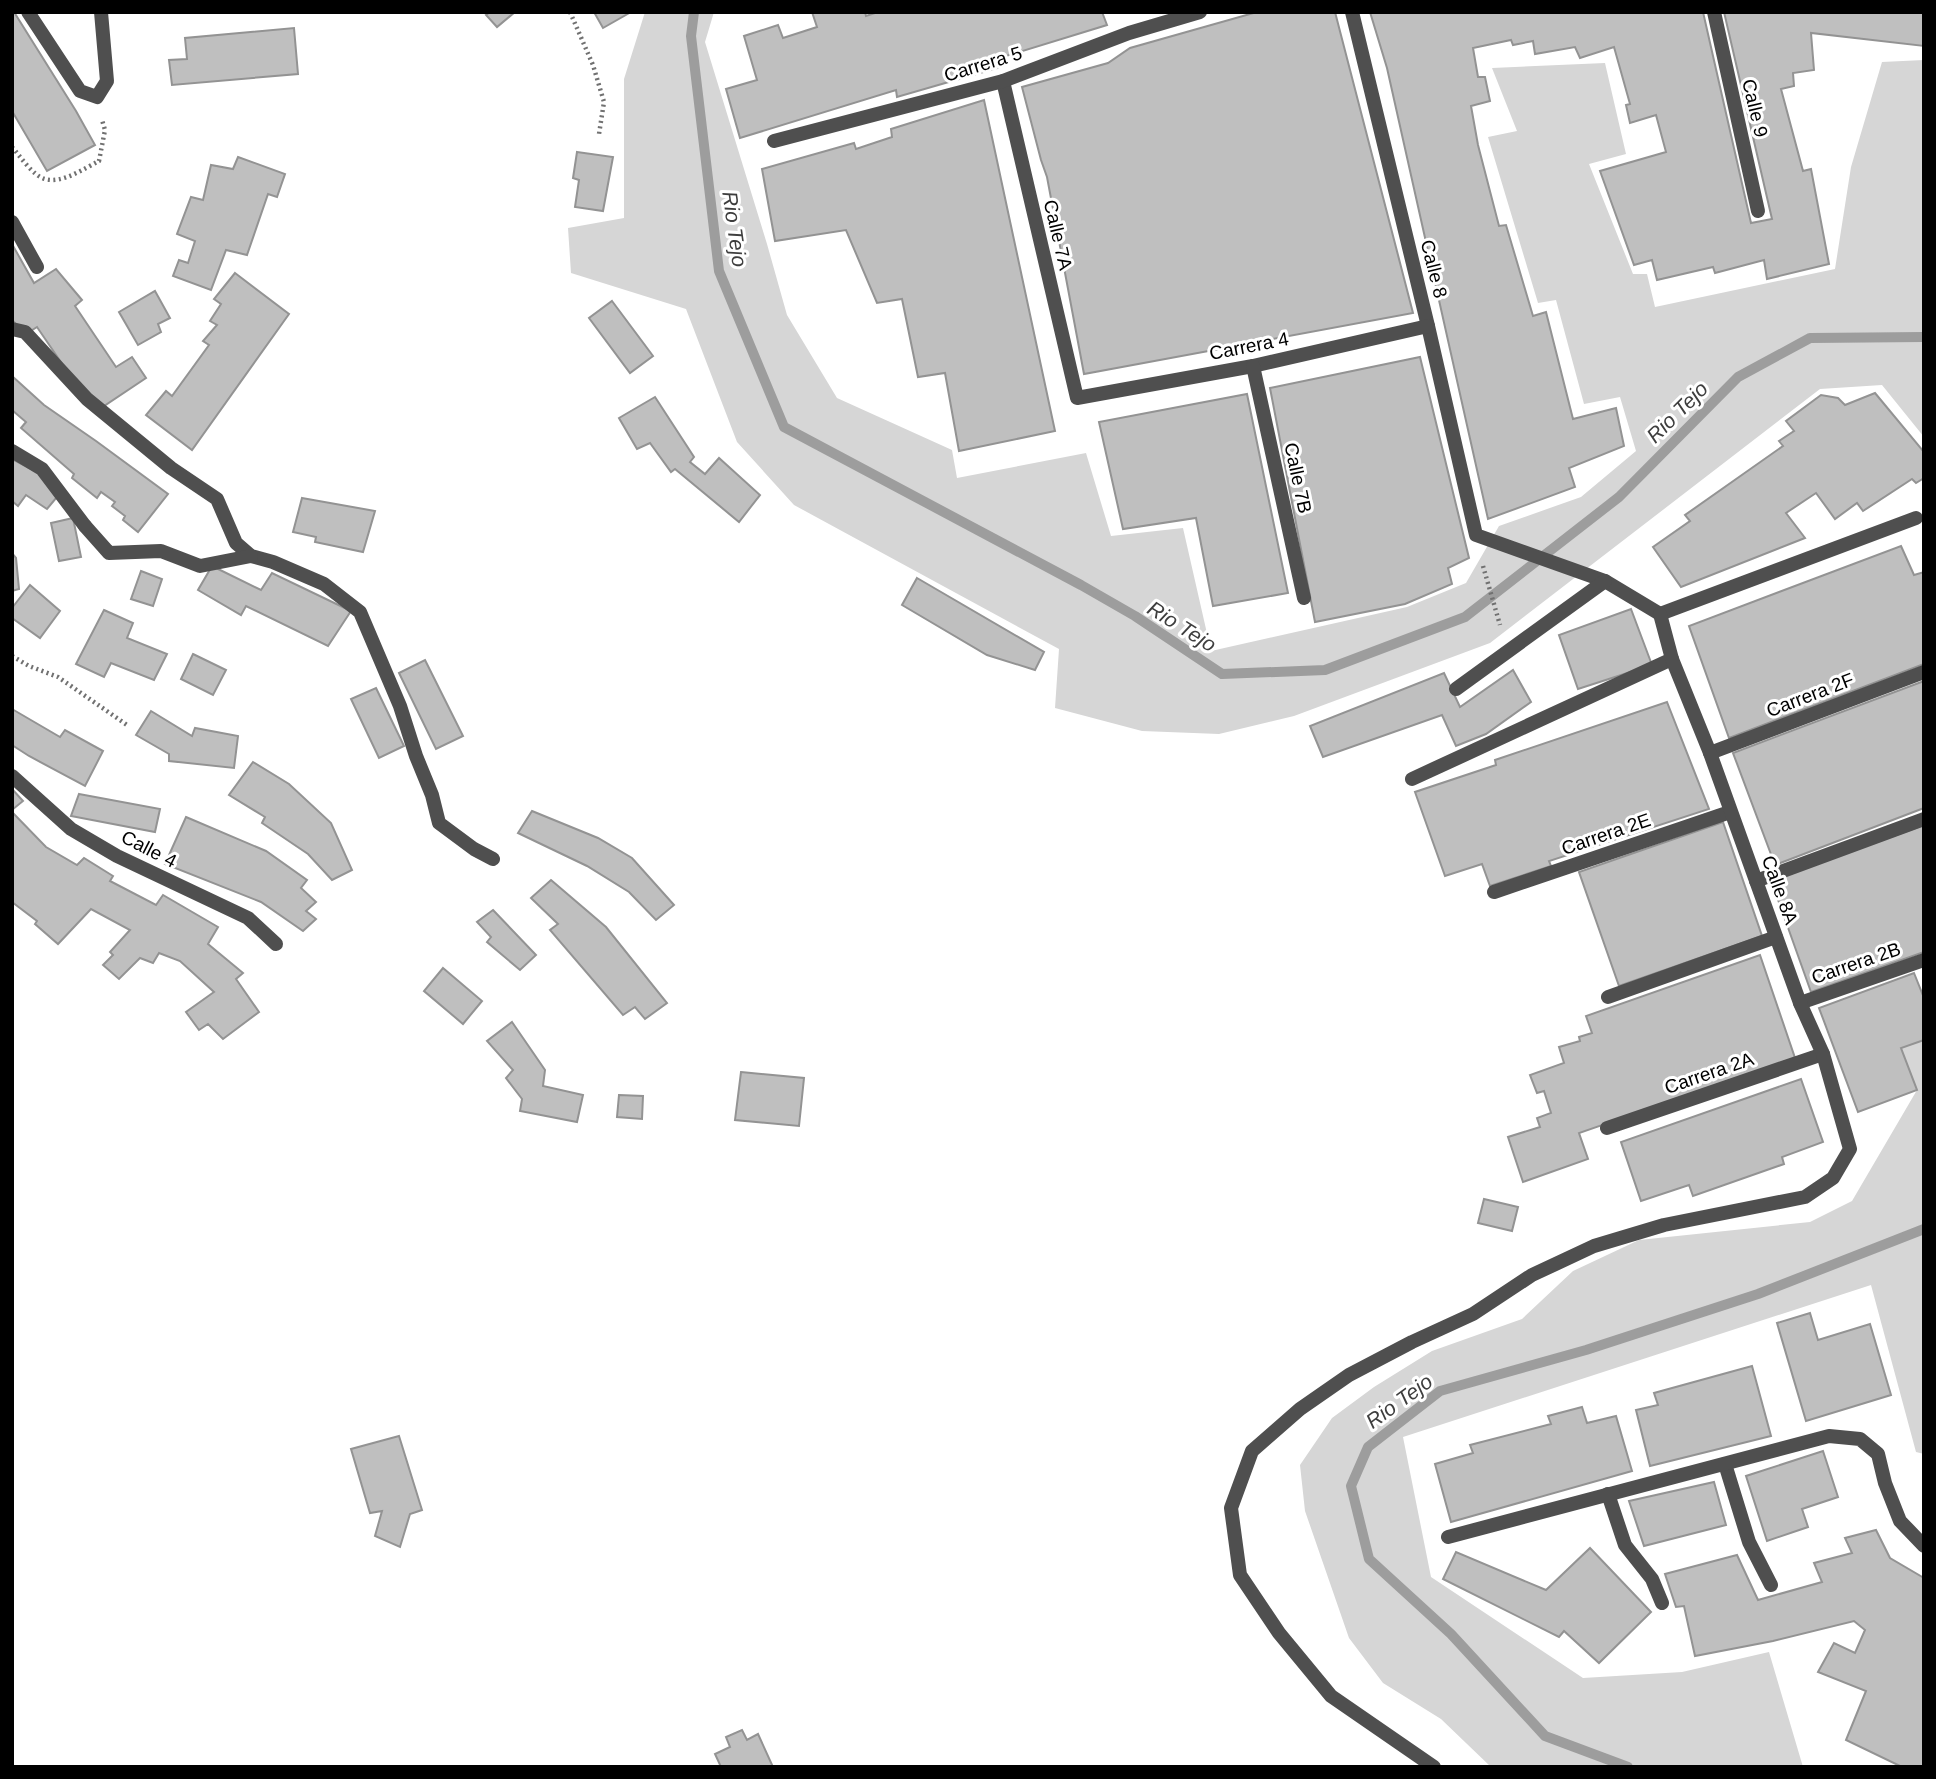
<svg xmlns="http://www.w3.org/2000/svg" width="1936" height="1779" font-family="Helvetica,sans-serif">
  <rect width="100%" height="100%" fill="#fff"/>
  <g fill="#d6d6d6">
    <polygon points="645,12 714,12 705,42 767,244 787,315 837,398 952,450 957,478 1086,453 1111,536 1183,528 1211,651 1407,607 1466,583 1499,526 1581,497 1636,451 1620,397 1584,404 1556,300 1538,303 1488,137 1517,131 1492,68 1605,63 1626,154 1589,164 1633,274 1647,274 1655,307 1835,269 1851,167 1882,62 1924,60 1924,437 1882,385 1820,389 1490,643 1294,716 1219,734 1142,731 1055,708 1059,649 794,505 737,442 686,309 571,273 568,228 624,218 624,79"/>
    <polygon points="1924,1040 1924,1454 1916,1452 1871,1285 1403,1437 1431,1577 1583,1678 1682,1672 1769,1652 1803,1767 1491,1767 1441,1719 1383,1683 1349,1638 1305,1511 1300,1465 1332,1418 1374,1387 1432,1351 1522,1319 1573,1271 1639,1240 1810,1222 1852,1201 1917,1090 1901,1048"/>
  </g>
  <g fill="none" stroke-linecap="round" stroke-linejoin="round">
    <g stroke="#9d9d9d" stroke-width="10">
      <polyline points="694,12 691,36 719,271 784,427 1081,585 1135,616 1222,674 1325,670 1465,617 1619,497 1738,377 1810,338 1924,337"/>
      <polyline points="1628,1767 1545,1736 1451,1634 1369,1559 1351,1486 1368,1447 1440,1391 1586,1350 1758,1294 1924,1229"/>
    </g>
  </g>
  <g fill="#bfbfbf" stroke="#939393" stroke-width="2">
    <polygon points="12,12 14,12 76,111 95,145 47,171 12,111"/>
    <polygon points="490,12 515,12 497,27 486,15"/>
    <polygon points="594,12 631,12 603,28"/>
    <polygon points="812,12 865,12 866,16 878,12 1102,12 1107,25 993,60 997,68 897,97 896,90 740,138 726,89 757,80 744,36 778,25 783,38 817,27"/>
    <polygon points="1257,12 1335,12 1413,313 1084,374 1047,177 1041,160 1022,87 1108,63 1130,48"/>
    <polygon points="1370,12 1703,12 1751,223 1772,219 1724,12 1924,12 1924,46 1811,33 1814,70 1793,73 1794,86 1781,89 1803,171 1811,169 1829,264 1767,279 1764,260 1715,273 1713,267 1657,280 1652,260 1634,265 1600,171 1666,152 1656,115 1630,123 1626,105 1630,104 1614,47 1580,58 1575,47 1535,54 1533,41 1513,45 1511,40 1473,48 1478,77 1485,77 1490,101 1471,106 1478,145 1499,226 1506,225 1533,316 1546,312 1573,419 1616,408 1624,446 1569,468 1575,487 1488,519 1387,68"/>
    <polygon points="294,28 298,74 172,85 169,60 187,59 185,38"/>
    <polygon points="984,100 1055,431 959,451 945,373 918,377 902,299 877,303 846,230 775,241 762,169 854,143 856,149 892,137 891,129"/>
    <polygon points="577,152 613,157 603,211 575,207 579,180 573,178"/>
    <polygon points="238,157 285,174 277,197 268,194 247,255 226,250 211,290 173,276 179,260 188,263 195,241 177,234 191,197 203,200 211,165 233,169"/>
    <polygon points="12,244 34,283 56,269 82,300 75,306 116,367 132,357 146,378 95,412 37,327 26,334 12,320"/>
    <polygon points="235,273 289,314 192,450 146,415 166,391 172,396 209,345 203,341 217,325 210,321 221,304 214,299"/>
    <polygon points="155,291 170,318 158,324 161,332 138,345 119,312"/>
    <polygon points="612,301 653,356 630,373 589,318"/>
    <polygon points="1420,357 1469,558 1448,568 1452,584 1405,604 1315,622 1270,388"/>
    <polygon points="12,376 44,405 96,441 168,494 138,532 123,520 125,516 112,506 115,502 101,492 97,498 72,478 74,474 21,428 26,422 12,410"/>
    <polygon points="1875,393 1924,452 1924,478 1916,483 1912,479 1863,511 1857,503 1835,519 1816,493 1786,513 1805,538 1681,587 1653,547 1690,521 1685,515 1783,446 1779,441 1794,431 1786,421 1821,395 1838,398 1845,405"/>
    <polygon points="1247,394 1288,593 1213,606 1196,518 1123,529 1099,422"/>
    <polygon points="655,397 694,457 690,462 705,474 719,458 760,495 739,522 675,469 671,472 650,443 637,449 619,418"/>
    <polygon points="12,459 39,473 57,497 47,509 26,495 18,506 12,501"/>
    <polygon points="302,498 375,511 363,552 315,542 316,537 293,532"/>
    <polygon points="73,518 81,557 59,561 51,523"/>
    <polygon points="1901,546 1914,575 1924,572 1924,664 1729,738 1689,626"/>
    <polygon points="12,553 16,558 19,589 12,591"/>
    <polygon points="212,566 261,590 272,573 351,611 328,646 246,606 241,615 198,590"/>
    <polygon points="141,571 162,579 153,606 131,599"/>
    <polygon points="917,578 1044,652 1035,670 987,655 902,605"/>
    <polygon points="30,585 60,611 40,638 12,618 12,608"/>
    <polygon points="1631,609 1652,665 1578,689 1559,635"/>
    <polygon points="104,610 133,623 127,638 167,654 154,680 111,663 104,677 76,664"/>
    <polygon points="193,654 226,670 213,695 181,679"/>
    <polygon points="425,660 463,736 436,749 399,673"/>
    <polygon points="1513,670 1531,702 1486,734 1456,746 1442,715 1323,757 1310,726 1444,673 1460,707"/>
    <polygon points="1924,681 1924,808 1775,865 1733,753"/>
    <polygon points="376,688 404,746 379,758 351,699"/>
    <polygon points="1667,702 1709,809 1549,861 1551,866 1490,886 1482,864 1445,876 1415,792 1496,765 1495,760"/>
    <polygon points="12,709 60,737 65,730 103,751 85,786 29,756 12,745"/>
    <polygon points="151,711 192,736 195,728 238,736 234,768 169,761 169,754 136,735"/>
    <polygon points="253,762 289,784 331,823 352,870 332,880 308,854 262,823 265,817 229,795"/>
    <polygon points="12,789 23,801 12,810"/>
    <polygon points="79,794 160,809 155,832 71,816"/>
    <polygon points="532,811 598,838 632,858 674,905 656,920 629,892 587,866 518,833"/>
    <polygon points="12,812 46,847 77,865 84,858 113,876 110,881 156,905 163,895 218,927 208,944 243,973 236,979 259,1012 223,1039 208,1024 199,1030 186,1012 214,992 180,961 159,953 153,963 140,958 119,979 103,965 113,955 110,952 130,930 91,909 58,944 35,924 37,921 12,902"/>
    <polygon points="186,817 266,851 307,880 301,888 316,902 306,911 316,919 303,931 261,902 165,864"/>
    <polygon points="1723,822 1762,936 1619,986 1579,872"/>
    <polygon points="1924,825 1924,952 1811,992 1771,880"/>
    <polygon points="551,880 606,927 667,1003 645,1019 635,1007 623,1015 550,930 558,924 531,898"/>
    <polygon points="493,910 536,955 520,970 487,942 491,937 477,922"/>
    <polygon points="1760,955 1795,1058 1579,1133 1588,1159 1523,1182 1508,1137 1540,1127 1537,1118 1551,1113 1544,1091 1537,1093 1530,1075 1564,1063 1559,1047 1580,1041 1579,1037 1592,1033 1586,1016"/>
    <polygon points="443,968 482,1001 463,1024 424,991"/>
    <polygon points="1914,973 1924,998 1924,1040 1901,1048 1917,1090 1858,1112 1819,1008"/>
    <polygon points="512,1022 545,1070 543,1086 583,1095 577,1122 520,1111 522,1099 506,1078 513,1070 487,1041"/>
    <polygon points="741,1072 804,1078 799,1126 735,1120"/>
    <polygon points="1801,1079 1823,1142 1782,1157 1784,1164 1693,1196 1689,1185 1641,1201 1621,1142"/>
    <polygon points="619,1095 643,1096 642,1119 617,1117"/>
    <polygon points="1484,1199 1518,1207 1512,1231 1478,1223"/>
    <polygon points="1810,1313 1818,1340 1870,1324 1891,1395 1806,1421 1777,1323"/>
    <polygon points="1752,1366 1771,1436 1650,1466 1636,1410 1658,1405 1654,1393"/>
    <polygon points="1582,1407 1587,1423 1616,1416 1632,1471 1451,1522 1435,1464 1473,1453 1470,1445 1551,1424 1548,1416"/>
    <polygon points="399,1436 422,1510 410,1514 400,1547 375,1536 382,1511 370,1513 351,1449"/>
    <polygon points="1823,1451 1838,1497 1802,1509 1808,1527 1767,1541 1746,1476"/>
    <polygon points="1714,1482 1726,1525 1644,1546 1629,1501"/>
    <polygon points="1876,1530 1890,1558 1924,1578 1924,1767 1902,1767 1846,1740 1866,1691 1818,1672 1834,1643 1855,1653 1865,1630 1854,1621 1773,1641 1695,1656 1684,1606 1676,1607 1665,1574 1737,1555 1758,1600 1822,1582 1814,1563 1852,1553 1845,1538"/>
    <polygon points="1590,1548 1651,1612 1599,1663 1564,1631 1559,1637 1443,1579 1456,1552 1546,1590"/>
    <polygon points="742,1730 747,1740 758,1734 773,1767 721,1767 715,1754 730,1747 726,1737"/>
  </g>
  <g fill="none" stroke-linecap="round" stroke-linejoin="round">
    <g stroke="#717171" stroke-width="4.5" stroke-dasharray="2 3.5" stroke-linecap="butt">
      <polyline points="570,12 593,65 604,102 599,134"/>
      <path d="M12 147C20 156 33 176 45 179 62 184 85 168 99 161L105 130 102 120"/>
      <polyline points="1483,566 1500,625"/>
      <polyline points="12,656 29,666 58,677 127,725"/>
    </g>
    <g stroke="#4f4f4f" stroke-width="14">
      <polyline points="12,329 25,332 87,399 171,468 217,499 236,543 251,556 273,562 324,584 360,612 400,706 416,756 432,795 439,823 474,849 493,859"/>
      <polyline points="85,526 109,553 161,551 200,566 251,556"/>
    </g>
    <g stroke="#4f4f4f" stroke-width="14">
      <polyline points="28,12 80,91 97,97 107,81 101,12"/>
      <polyline points="1352,12 1428,326 1476,535 1605,581 1660,614"/>
      <polyline points="1714,12 1758,211"/>
      <polyline points="1003,81 1077,398 1253,366 1428,326"/>
      <polyline points="774,141 1003,81 1129,33 1200,12"/>
      <polyline points="12,222 37,267"/>
      <polyline points="1253,366 1304,598"/>
      <polyline points="12,451 42,469 85,526"/>
      <polyline points="1660,614 1916,518"/>
      <polyline points="1456,689 1605,581"/>
      <polyline points="1710,753 1924,672"/>
      <polyline points="12,776 71,829 117,856 248,918 276,944"/>
      <polyline points="1412,779 1672,659"/>
      <polyline points="1756,881 1924,819"/>
      <polyline points="1494,892 1730,812"/>
      <polyline points="1608,997 1776,937"/>
      <polyline points="1800,1003 1924,960"/>
      <polyline points="1607,1128 1823,1054"/>
      <polyline points="1725,1464 1749,1542 1771,1585"/>
      <polyline points="1608,1494 1625,1545 1652,1579 1662,1603"/>
      <polyline points="1448,1537 1829,1436 1860,1439 1878,1454 1885,1483 1900,1521 1924,1546"/>
      <polyline points="1434,1767 1331,1696 1279,1633 1240,1575 1231,1508 1252,1451 1300,1409 1349,1375 1412,1342 1473,1314 1532,1275 1594,1246 1664,1225 1805,1197 1833,1178 1850,1149 1823,1054 1800,1003 1710,753 1672,659 1660,614"/>
    </g>
  </g>
  <g text-anchor="middle" dominant-baseline="central" stroke-width="6" stroke-linejoin="round" paint-order="stroke">
    <g font-size="19" fill="#000" stroke="#fff">
      <text transform="translate(983 64) rotate(-17)">Carrera 5</text>
      <text transform="translate(1755 108) rotate(77)">Calle 9</text>
      <text transform="translate(1058 235) rotate(77)">Calle 7A</text>
      <text transform="translate(1434 269) rotate(76)">Calle 8</text>
      <text transform="translate(1249 346) rotate(-11)">Carrera 4</text>
      <text transform="translate(1298 478) rotate(78)">Calle 7B</text>
      <text transform="translate(1810 695) rotate(-21)">Carrera 2F</text>
      <text transform="translate(1606 834) rotate(-19)">Carrera 2E</text>
      <text transform="translate(149 849) rotate(27)">Calle 4</text>
      <text transform="translate(1780 890) rotate(70)">Calle 8A</text>
      <text transform="translate(1856 963) rotate(-19)">Carrera 2B</text>
      <text transform="translate(1709 1073) rotate(-19)">Carrera 2A</text>
    </g>
    <g font-size="21" font-style="italic" fill="#3e3e3e" stroke="#fff">
      <text transform="translate(735 229) rotate(82)">Rio Tejo</text>
      <text transform="translate(1677 412) rotate(-45)">Rio Tejo</text>
      <text transform="translate(1182 626) rotate(32)">Rio Tejo</text>
      <text transform="translate(1399 1401) rotate(-36)">Rio Tejo</text>
    </g>
  </g>
  <rect width="1936" height="1779" fill="none" stroke="#000000" stroke-width="28"/>
</svg>
